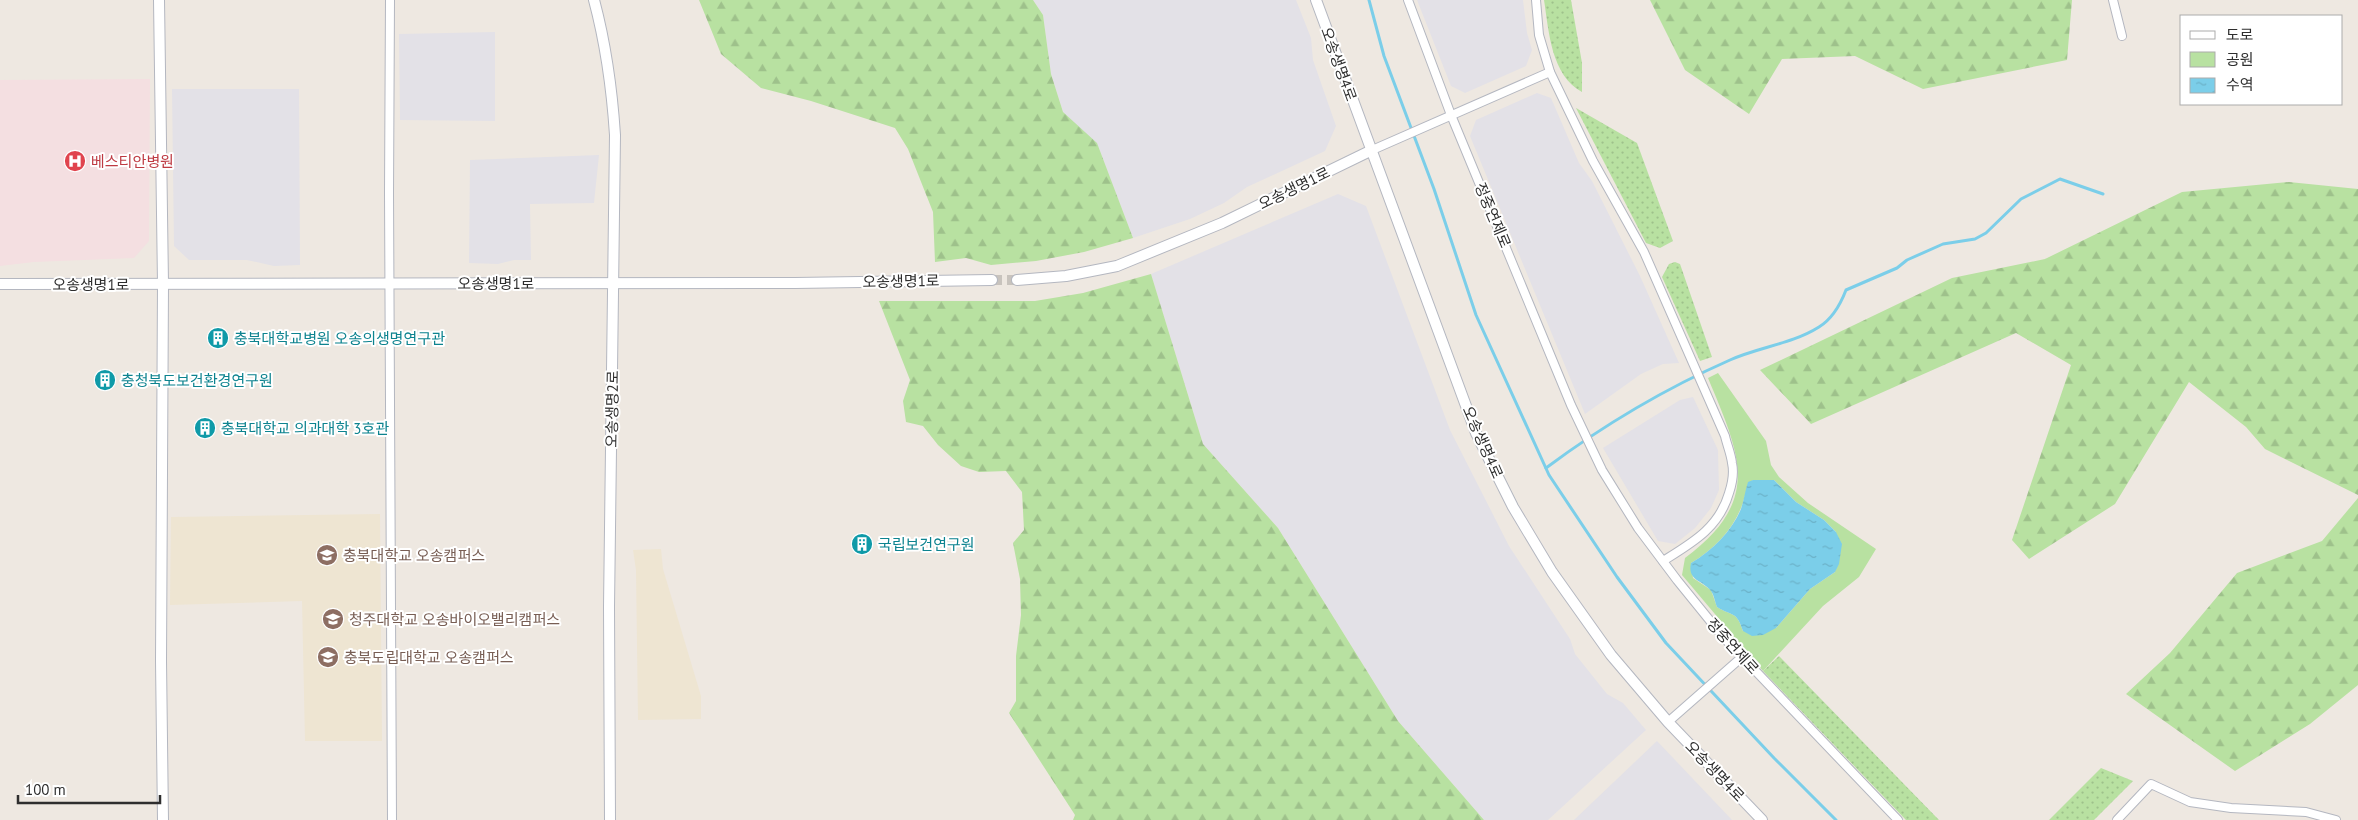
<svg xmlns="http://www.w3.org/2000/svg" width="2358" height="820" font-family="'PT Sans','Noto Sans KR',sans-serif">
  <defs>
    <pattern id="grass-dots" width="8" height="8" patternUnits="userSpaceOnUse" patternTransform="scale(1.25)"><rect width="8" height="8" fill="#b8e1a1"/><path d="M2 2h.1M6 6h.1" fill="none" stroke="#9ec18b" stroke-width="1.8" stroke-linecap="round"/></pattern>
    <pattern id="forest-firs" width="22" height="20" patternUnits="userSpaceOnUse" patternTransform="scale(1.25)"><rect width="22" height="20" fill="#b8e1a1"/><path d="M5 1l3.5 6h-7zM16 11l3.5 6h-7z" fill="#9ec18b"/></pattern>
    <pattern id="water-ripples" width="26" height="14" patternUnits="userSpaceOnUse" patternTransform="scale(1.25)"><rect width="26" height="14" fill="#7bcee9"/><path d="M2 4q2-2 4 0t4 0M15 11q2-2 4 0t4 0" fill="none" stroke="#6bb1c8"/></pattern>
  </defs>
  <rect width="100%" height="100%" fill="#eee8e1"/>
  <g fill="#e3e1e7">
    <polygon points="1033,0 1296,0 1311,38 1313,60 1336,126 1325,151 1247,187 1224,203 1190,219 1133,238 1098,146 1063,112 1051,74 1043,15"/>
    <polygon points="1417,0 1523,0 1527,33 1532,50 1526,66 1465,93 1451,86"/>
    <polygon points="495,32 495,121 400,120 399,34"/>
    <polygon points="172,89 299,89 300,265 274,266 247,260 189,260 174,246"/>
    <polygon points="1537,93 1551,98 1579,163 1592,181 1640,276 1679,363 1663,364 1641,374 1585,414 1470,136 1476,120"/>
    <polygon points="599,155 594,203 530,204 531,260 514,260 498,264 469,263 470,160"/>
    <polygon points="1338,194 1366,206 1450,430 1509,546 1570,639 1575,654 1607,694 1623,703 1646,730 1548,820 1484,820 1398,721 1278,528 1203,444 1151,274"/>
    <polygon points="1693,397 1718,450 1719,490 1711,508 1695,528 1675,544 1658,541 1603,448 1680,400"/>
    <polygon points="1657,741 1732,820 1574,820"/>
  </g>
  <g fill="#eee5d2">
    <polygon points="380,514 382,741 305,741 302,601 170,605 171,517"/>
    <polygon points="661,549 663,569 701,696 701,719 638,720 636,570 633,550"/>
  </g>
  <polygon fill="#f4dfe1" points="150,79 149,241 134,258 34,262 0,266 0,80"/>
  <g fill="url(#grass-dots)">
    <path d="M1544 0H1571L1582 63V92C1551 75 1549 32 1544 0Z"/>
    <polygon points="1576,108 1637,143 1673,241 1660,248 1646,243"/>
    <polygon points="1675,262 1680,264 1712,357 1700,361 1662,277 1669,264"/>
    <polygon points="1779,656 1939,820 1906,820 1763,671"/>
    <polygon points="2101,768 2133,781 2094,820 2049,820"/>
  </g>
  <g fill="url(#forest-firs)">
    <polygon points="699,0 1033,0 1043,15 1051,74 1063,112 1097,143 1133,238 1084,252 1036,261 991,265 966,258 935,262 933,212 908,149 895,128 811,101 761,88 721,54"/>
    <polygon points="1650,0 2072,0 2067,60 1923,89 1855,56 1782,59 1749,114 1685,70"/>
    <polygon points="2289,182 2358,189 2358,495 2265,449 2246,427 2189,382 2115,504 2029,559 2012,540 2071,365 2016,333 1811,424 1760,370 1952,278 2045,259 2182,192"/>
    <polygon points="1151,274 1203,444 1278,528 1398,721 1484,820 1073,820 1075,815 1009,713 1016,701 1016,656 1021,615 1020,579 1013,543 1024,530 1022,492 1006,471 979,472 961,466 938,445 923,426 906,422 903,401 910,380 879,301 1035,301 1083,293"/>
    <polygon points="2358,498 2358,685 2310,724 2235,771 2126,694 2170,653 2237,573 2322,541"/>
  </g>
  <path fill="#b8e1a1" fill-rule="evenodd" d="M1718 373 1766 441 1771 465 1779 477 1808 503 1876 549 1859 577 1823 606 1763 671 1682 575 1685 558C1763 500 1740 455 1708 378ZM1753 480H1774L1796 502 1824 520 1836 532 1835 572 1810 589 1776 628 1743 631C1736 610 1733 617 1717 607L1711 590 1693 578 1691 563C1713 550 1731 532 1741 508 1746 496 1744 491 1753 480Z"/>
  <path fill="url(#water-ripples)" d="M1753 480H1774L1796 502 1824 520 1836 532 1842 544 1839 564 1835 572 1810 589 1776 628 1763 635 1752 636 1743 631C1736 610 1733 617 1717 607 1715 602 1714 595 1711 591 1703 580 1687 581 1691 563 1713 550 1731 532 1741 509 1744 500 1745 491 1748 482Z"/>
  <g fill="none" stroke-linecap="round" stroke-linejoin="round">
    <g stroke="#7bcee9" stroke-width="3">
      <polyline points="1369,0 1384,56 1434,189 1476,315 1549,475 1617,577 1666,643 1774,758 1836,820"/>
      <path d="M1546 468C1605 424 1662 390 1730 360 1759 347 1792 344 1819 327 1832 319 1841 303 1846 290L1897 268 1907 260 1943 244 1975 239 1986 233 2021 199 2060 179 2103 194"/>
    </g>
    <polyline stroke="#c8c3bd" stroke-width="10" stroke-dasharray="10 5" stroke-linecap="butt" points="992,280 1017,280"/>
    <g stroke="#b4b7c0" stroke-width="10">
      <g id="minor">
        <polyline points="390,0 389,193 392,820"/>
        <polyline points="1408,0 1451,115 1571,405 1602,470 1638,528 1677,580 1724,638 1898,820"/>
        <path d="M1536 0 1539 35 1550 72 1593 161 1644 252 1725 436C1727 445 1731 454 1732 463 1734 472 1732 484 1729 493 1719 528 1692 543 1663 561"/>
        <polyline points="2113,0 2122,36"/>
        <polyline points="1370,151 1550,72"/>
        <polyline points="1668,722 1742,657"/>
        <polyline points="2117,820 2151,784 2190,802 2231,808 2306,812 2336,820"/>
      </g>
    </g>
    <g stroke="#b4b7c0" stroke-width="12">
      <g id="tertiary">
        <polyline points="159,0 163,284 161,661 163,820"/>
        <path d="M594 0C606 45 612 89 615 135L609 607 610 820"/>
        <polyline points="1316,0 1476,433 1513,507 1552,572 1611,655 1668,722 1762,820"/>
        <polyline points="1017,280 1066,276 1117,266 1222,223 1370,151"/>
        <polyline points="0,284 795,283 992,280"/>
      </g>
    </g>
    <use href="#minor" stroke="#fff" stroke-width="8"/>
    <use href="#tertiary" stroke="#fff" stroke-width="10"/>
  </g>
  <defs>
    <g id="hospital-disc" transform="scale(1.125)"><circle r="9.5" fill="#e0444e" stroke="#fff"/><path d="M-5-5h3v3.5h4V-5h3V5h-3V1.5h-4V5h-3Z" fill="#fff"/></g>
    <g id="building-disc" transform="scale(1.125)"><circle r="9.5" fill="#0f9aa8" stroke="#fff"/><path d="M-4-6H4V6H1V3H-1V6H-4ZM-2.5-4.3h1.7v1.8h-1.7ZM.8-4.3h1.7v1.8H.8ZM-2.5-1h1.7V.8h-1.7ZM.8-1h1.7V.8H.8Z" fill="#fff"/></g>
    <g id="university-disc" transform="scale(1.125)"><circle r="9.5" fill="#8d6e63" stroke="#fff"/><path d="M0-5L7-2L0 1L-7-2ZM-4 1L0 2.5L4 1V4Q0 6-4 4Z" fill="#fff"/></g>
  </defs>
  <g fill-rule="evenodd">
    <use href="#hospital-disc" x="75" y="161"/>
    <use href="#building-disc" x="218" y="338"/>
    <use href="#building-disc" x="105" y="380"/>
    <use href="#building-disc" x="205" y="428"/>
    <use href="#building-disc" x="862" y="544"/>
    <use href="#university-disc" x="327" y="555"/>
    <use href="#university-disc" x="333" y="619"/>
    <use href="#university-disc" x="328" y="657"/>
  </g>
  <g text-anchor="middle" dominant-baseline="central" stroke-width="4" stroke-linejoin="round" paint-order="stroke">
    <g font-size="15" fill="#2e2e2e" stroke="#fff">
      <text transform="translate(1339 64) rotate(70)">오송생명4로</text>
      <text transform="translate(1294 188) rotate(-26)">오송생명1로</text>
      <text transform="translate(1493 215) rotate(67)">정중연제로</text>
      <text transform="translate(901 281) rotate(-1)">오송생명1로</text>
      <text x="496" y="283">오송생명1로</text>
      <text x="91" y="284">오송생명1로</text>
      <text transform="translate(612 409) rotate(-89)">오송생명2로</text>
      <text transform="translate(1483 442) rotate(66)">오송생명4로</text>
      <text transform="translate(1733 646) rotate(48)">정중연제로</text>
      <text transform="translate(1715 771) rotate(46)">오송생명4로</text>
    </g>
    <g font-size="15" fill="#be3a42" stroke="#fff" text-anchor="start">
      <text x="91" y="161">베스티안병원</text>
    </g>
    <g font-size="15" fill="#0d838f" stroke="#fff" text-anchor="start">
      <text x="234" y="338">충북대학교병원 오송의생명연구관</text>
      <text x="121" y="380">충청북도보건환경연구원</text>
      <text x="221" y="428">충북대학교 의과대학 3호관</text>
      <text x="878" y="544">국립보건연구원</text>
    </g>
    <g font-size="15" fill="#785e54" stroke="#fff" text-anchor="start">
      <text x="343" y="555">충북대학교 오송캠퍼스</text>
      <text x="349" y="619">청주대학교 오송바이오밸리캠퍼스</text>
      <text x="344" y="657">충북도립대학교 오송캠퍼스</text>
    </g>
  </g>
  <rect x="2180" y="15" width="162" height="90" fill="#ffffff" stroke="#ababab"/>
  <rect x="2190" y="31" width="25" height="8" fill="#ffffff" stroke="#ababab"/>
  <text x="2226" y="40" font-size="15" fill="#2e2e2e">도로</text>
  <rect x="2190" y="52" width="25" height="15" fill="#b8e1a1" stroke="#ababab"/>
  <text x="2226" y="65" font-size="15" fill="#2e2e2e">공원</text>
  <rect x="2190" y="78" width="25" height="15" fill="url(#water-ripples)" stroke="#ababab"/>
  <text x="2226" y="90" font-size="15" fill="#2e2e2e">수역</text>
  <path d="M18 795v8h142v-8" fill="none" stroke="#2e2e2e" stroke-width="2.5"/>
  <text x="25" y="795" font-size="15" fill="#2e2e2e" stroke="#ffffff" stroke-width="4" paint-order="stroke">100 m</text>
</svg>
